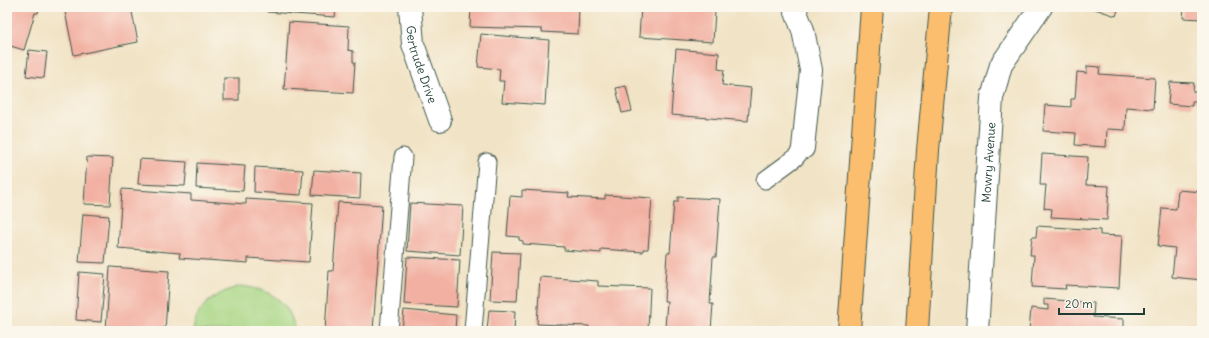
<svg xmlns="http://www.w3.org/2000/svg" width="1209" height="338" font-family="Delius,sans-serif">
  <rect width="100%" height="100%" fill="#fbf7ec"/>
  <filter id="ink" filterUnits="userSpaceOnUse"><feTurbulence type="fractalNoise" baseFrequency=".025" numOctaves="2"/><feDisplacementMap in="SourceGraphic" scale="8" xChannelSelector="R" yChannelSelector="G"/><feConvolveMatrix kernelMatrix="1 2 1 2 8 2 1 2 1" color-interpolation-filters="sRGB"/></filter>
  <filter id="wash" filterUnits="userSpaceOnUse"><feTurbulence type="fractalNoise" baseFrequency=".012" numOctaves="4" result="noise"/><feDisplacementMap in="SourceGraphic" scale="16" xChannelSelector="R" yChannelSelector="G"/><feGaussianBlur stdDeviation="0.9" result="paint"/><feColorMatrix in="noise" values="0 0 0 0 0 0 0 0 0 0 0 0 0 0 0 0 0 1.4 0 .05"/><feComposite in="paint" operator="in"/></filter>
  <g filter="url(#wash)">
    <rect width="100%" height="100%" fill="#f1e3c5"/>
    <path fill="#a8d684" stroke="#648a5c" d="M241 286C269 289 291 301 295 331H193C196 304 218 292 241 286Z"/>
    <g id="blocks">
      <g fill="#f2b0a2">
        <polygon points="7,7 40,7 38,13 35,13 24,50 7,45"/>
        <polygon points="64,7 131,7 138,42 74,55"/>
        <polygon points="267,7 336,7 335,17 267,12"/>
        <polygon points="471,7 579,7 578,34 542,32 542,29 470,27"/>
        <polygon points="641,7 683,7 683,9 715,11 713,42 639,37"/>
        <polygon points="1089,7 1119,7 1116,16"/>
        <polygon points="1184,7 1202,7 1202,19 1183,18"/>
        <polygon points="289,22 349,26 348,50 353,51 353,62 355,62 353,93 284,89"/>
        <polygon points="481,34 549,40 545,105 502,102 504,81 499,81 500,69 478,67"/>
        <polygon points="676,49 719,53 718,69 724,70 722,85 751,88 748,121 671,115"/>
        <polygon points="29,50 47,52 44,78 26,76"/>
        <polygon points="1087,66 1100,67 1099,74 1155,78 1153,109 1126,107 1125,130 1107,129 1106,147 1075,145 1076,133 1043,131 1045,105 1071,107 1071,99 1075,99 1077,72 1087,73"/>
        <rect x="224" y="78" width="15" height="22"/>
        <polygon points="1170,82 1194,83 1193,92 1198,92 1197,102 1192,102 1192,106 1168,104"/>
        <polygon points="626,86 632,111 622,113 616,88"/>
        <polygon points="1042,154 1088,157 1086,185 1109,186 1107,220 1051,217 1052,209 1044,208 1046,185 1040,185"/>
        <polygon points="87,157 113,158 110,205 84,204"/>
        <polygon points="140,159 187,162 185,186 138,184"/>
        <polygon points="197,163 245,166 243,191 196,188"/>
        <polygon points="255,167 303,170 301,195 254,192"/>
        <polygon points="314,170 361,173 360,198 312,195"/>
        <polygon points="122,189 191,194 191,200 246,204 246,199 313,203 309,262 248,258 248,263 179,258 180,253 118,248"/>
        <polygon points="522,190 569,193 568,197 605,199 605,195 652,198 648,249 643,249 643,252 601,249 601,253 564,250 564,247 523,244 523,241 519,240 519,237 507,236 510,196 522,197"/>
        <polygon points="1178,190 1202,192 1202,280 1172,277 1175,248 1158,246 1162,208 1176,209"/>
        <polygon points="678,197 720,199 716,257 713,257 710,304 713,304 711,331 669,331 669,328 665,328 667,301 664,301 667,253 670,253 674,202 678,202"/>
        <polygon points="338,202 382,205 373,331 325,331 329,271 333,271"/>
        <polygon points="410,203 463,206 460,255 407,251"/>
        <polygon points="83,214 109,216 105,263 79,262"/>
        <polygon points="1037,226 1100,230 1100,235 1122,236 1119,288 1065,285 1066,289 1032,287 1034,255 1030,255 1032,237 1036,237"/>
        <polygon points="493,252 520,253 517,301 490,300"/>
        <polygon points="407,257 460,260 457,307 404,304"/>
        <polygon points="110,267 169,271 165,331 106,331"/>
        <polygon points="79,272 105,274 101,322 76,320"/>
        <polygon points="540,277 598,281 598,286 650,288 648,331 589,331 589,326 537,324"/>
        <polygon points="1044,299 1094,303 1093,317 1124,319 1124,331 1029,331 1031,308 1048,310 1048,305 1044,305"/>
        <polygon points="404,310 456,315 455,331 402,331"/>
        <polygon points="489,310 515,311 514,331 487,331"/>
      </g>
    </g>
  </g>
  <g filter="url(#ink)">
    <use href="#blocks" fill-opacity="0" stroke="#3e564a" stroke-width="1"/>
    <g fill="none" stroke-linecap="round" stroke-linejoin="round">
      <g stroke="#3e564a" stroke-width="19">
        <g id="service">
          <polyline points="765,180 795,158 803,148"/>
          <polyline points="389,331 403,157"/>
          <polyline points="473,331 487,162"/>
        </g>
      </g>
      <g stroke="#3e564a" stroke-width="24">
        <g id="minor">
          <path id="s1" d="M410 7 413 44 440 120"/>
          <polyline points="794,7 803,30 811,70 803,148"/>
          <path id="s2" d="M977 331 992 98 1001 65 1041 7"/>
        </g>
      </g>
      <g stroke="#3e564a" stroke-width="24">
        <g id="primary">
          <polyline points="849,331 872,7"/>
          <polyline points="917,331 928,150 941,7"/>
        </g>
      </g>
      <use href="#service" stroke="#fff" stroke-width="17"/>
      <use href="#minor" stroke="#fff" stroke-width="22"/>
      <use href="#primary" stroke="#fbbd6e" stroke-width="22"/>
    </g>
  </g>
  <g text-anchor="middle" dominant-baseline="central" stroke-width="3.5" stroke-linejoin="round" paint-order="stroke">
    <g font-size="12" fill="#1f3d34" stroke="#fbf7ec">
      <text stroke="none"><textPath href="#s1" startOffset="59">Gertrude Drive</textPath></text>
      <text stroke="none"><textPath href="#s2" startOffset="169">Mowry Avenue</textPath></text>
    </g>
  </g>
  <rect width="1209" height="338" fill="none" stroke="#fbf7ec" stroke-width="24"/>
  <path d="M1059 308v6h85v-6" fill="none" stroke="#1f3d34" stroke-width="2"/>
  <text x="1065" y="308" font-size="12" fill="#1f3d34" stroke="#fbf7ec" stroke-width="3" paint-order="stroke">20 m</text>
</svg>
